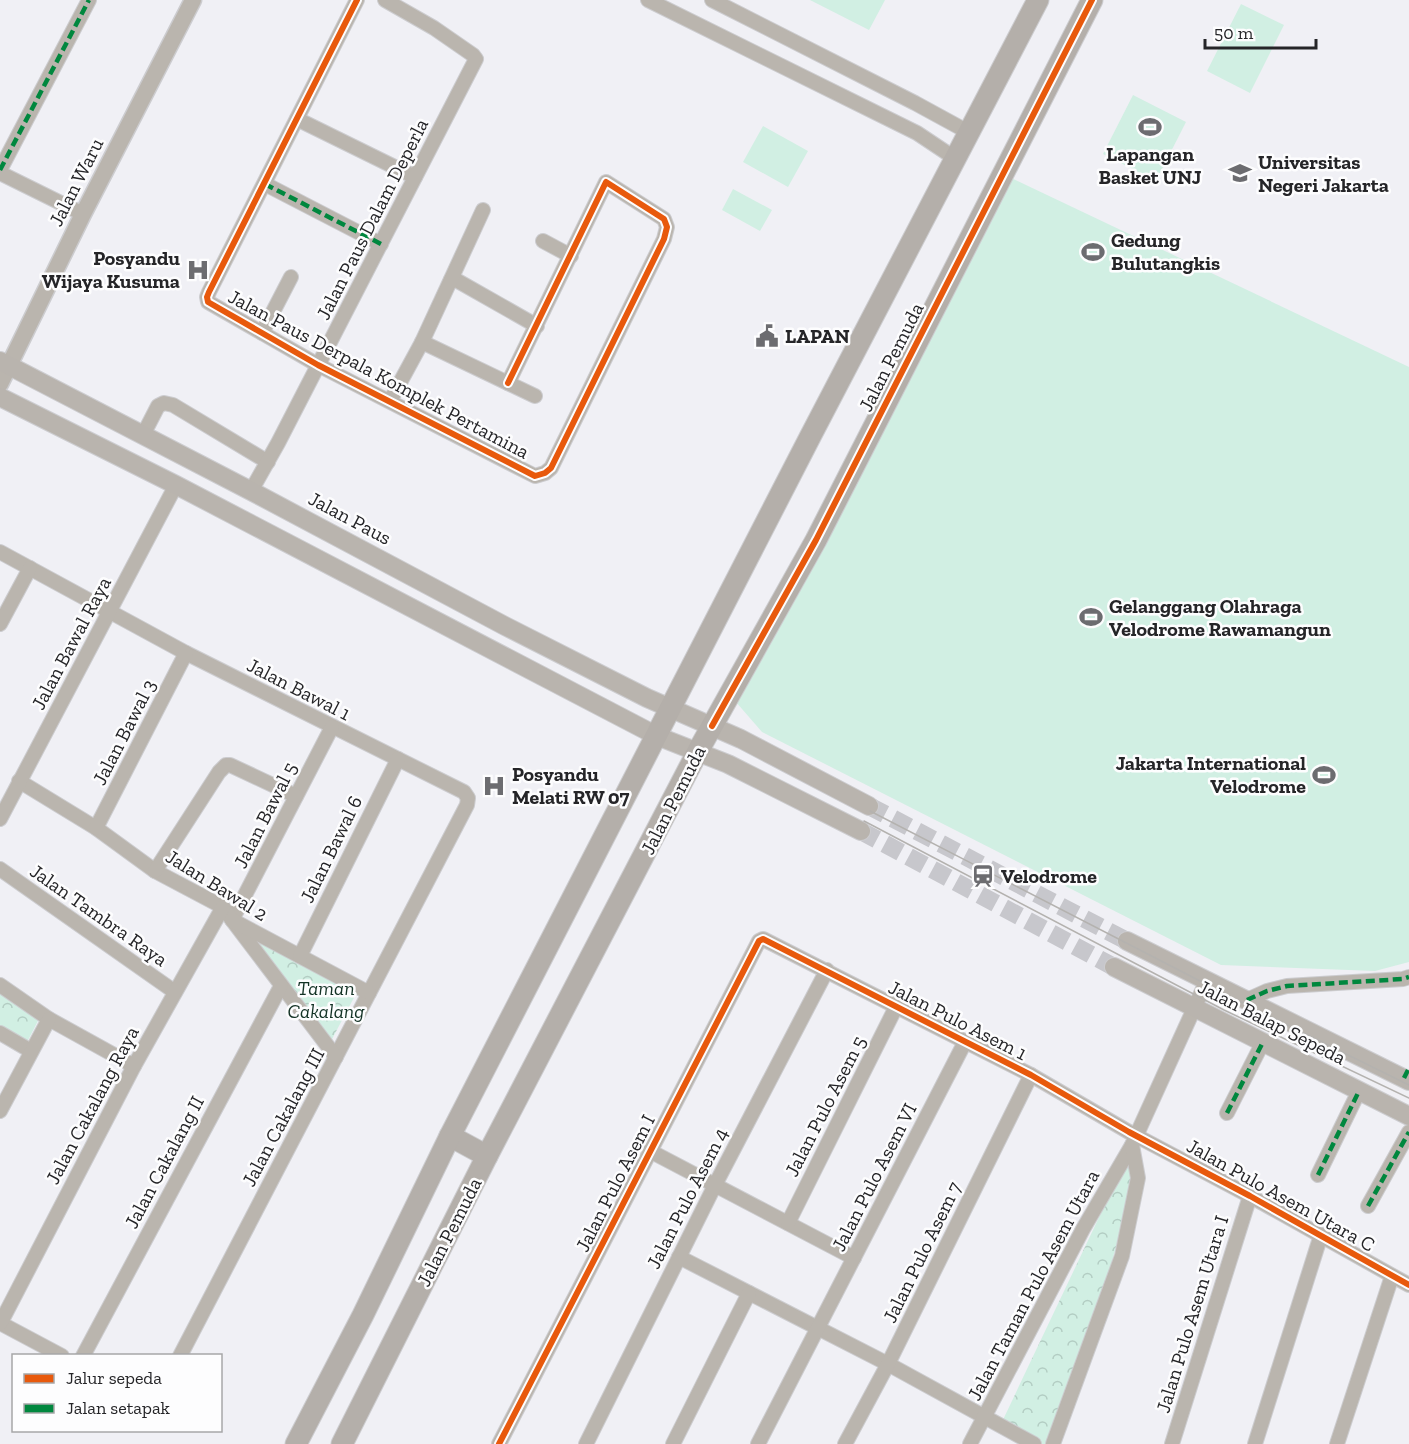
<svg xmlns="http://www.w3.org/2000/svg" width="1409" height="1444" font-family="'Zilla Slab',serif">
  <defs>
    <pattern id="park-crowns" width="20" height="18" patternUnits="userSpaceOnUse" patternTransform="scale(1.5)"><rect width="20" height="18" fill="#d1efe3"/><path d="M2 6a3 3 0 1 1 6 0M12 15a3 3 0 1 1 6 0" fill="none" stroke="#b3cdc3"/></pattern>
  </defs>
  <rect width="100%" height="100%" fill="#f0f0f5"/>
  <g fill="#d1efe3">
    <polygon points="810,0 885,0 869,30"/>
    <polygon points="1241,4 1284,25 1250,93 1207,71"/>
    <polygon points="1133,95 1186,122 1156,181 1103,154"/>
    <polygon points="763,126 808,151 788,187 743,162"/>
    <polygon points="1003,174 1409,367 1409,962 1375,971 1221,965 762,732 729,694"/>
    <polygon points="733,189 772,210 760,231 722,210"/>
  </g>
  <g fill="url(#park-crowns)">
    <polygon points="246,935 358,990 331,1041"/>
    <polygon points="0,991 40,1017 24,1048 0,1034"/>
    <polygon points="1130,1152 1133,1186 1061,1444 1038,1444 1001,1424"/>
  </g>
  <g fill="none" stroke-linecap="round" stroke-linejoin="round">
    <g stroke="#c7c7cc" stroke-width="18" stroke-dasharray="18 9" stroke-linecap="butt">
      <polyline points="869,806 1127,941"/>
      <polyline points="861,831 1114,967"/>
    </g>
    <g stroke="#cccccf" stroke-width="16">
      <g id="minor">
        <polyline points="357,0 209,292 207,297 208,302 318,365 535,476 545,473 551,468 664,239 667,227 664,219 606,182 508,383"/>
        <polyline points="648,0 917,133 956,159"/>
        <polyline points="712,0 915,103 970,133"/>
        <polyline points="297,119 415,177"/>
        <polyline points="0,170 89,0"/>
        <polyline points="0,173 83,214"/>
        <polyline points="265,184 381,244"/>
        <polyline points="543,241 571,256"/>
        <polyline points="451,280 456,280 537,326"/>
        <polyline points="262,333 291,277"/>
        <polyline points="422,342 535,396"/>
        <polyline points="390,401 422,342 483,210"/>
        <polyline points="143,435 158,406 164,403 173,405 268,462"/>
        <polyline points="251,491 278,443 476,59 473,55 434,28 385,0"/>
        <polyline points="0,552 186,653 464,792 468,798 467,805 180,1356"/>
        <polyline points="0,624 30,568"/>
        <polyline points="332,727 232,920 336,1057"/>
        <polyline points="19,781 96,828 155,871 223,907 232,920 369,993"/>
        <polyline points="0,819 176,485"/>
        <polyline points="96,828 186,653"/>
        <polyline points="0,869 175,992"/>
        <polyline points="155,871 219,772 226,765 230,765 296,796"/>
        <polyline points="300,956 398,759"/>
        <polyline points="0,985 49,1019 134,1066"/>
        <polyline points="1247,1000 1267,991 1287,986 1403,979 1409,977"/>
        <polyline points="0,1033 31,1051"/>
        <polyline points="0,1111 49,1019"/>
        <polyline points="1227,1113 1263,1042"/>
        <polyline points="650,1151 854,1258"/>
        <polyline points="1318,1175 1359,1091"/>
        <polyline points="1368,1206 1409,1132"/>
        <polyline points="788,1223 896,1007"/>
        <polyline points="679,1257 888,1364 1034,1444"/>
        <polyline points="0,1323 62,1356"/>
        <polyline points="0,1324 134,1066 223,907"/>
        <polyline points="83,1356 281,986"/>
        <polyline points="499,1444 759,941 763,939 1031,1075 1129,1132 1250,1196 1409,1285"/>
        <polyline points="586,1444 715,1185 827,970"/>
        <polyline points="673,1444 749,1293"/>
        <polyline points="758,1444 965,1042"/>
        <polyline points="845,1444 888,1364 1031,1075"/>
        <polyline points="970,1444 1083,1229 1132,1145 1207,980"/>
        <polyline points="1053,1444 1122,1256 1138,1178 1132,1145"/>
        <polyline points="1172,1444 1250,1196"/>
        <polyline points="1255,1444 1321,1235"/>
        <polyline points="1337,1444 1392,1276"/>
      </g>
    </g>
    <g stroke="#cccccf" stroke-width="19">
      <polyline id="tertiary" points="0,384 83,214 193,0"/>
    </g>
    <g stroke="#cccccf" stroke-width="20">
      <g id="secondary">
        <polyline points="0,361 251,491 505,626 647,698 741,739 869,806"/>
        <polyline points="0,397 176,485 657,736 728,764 861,831"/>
        <polyline points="1127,941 1409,1081"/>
        <polyline points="1114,967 1409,1116"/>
      </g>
    </g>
    <g stroke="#cccccf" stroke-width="23">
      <g id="primary">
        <polyline points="450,1136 487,1156"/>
        <polyline points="296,1444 363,1315 450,1136 810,437 1038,0"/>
        <polyline points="342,1444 487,1156 698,751 816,540 1092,0"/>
      </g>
    </g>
    <use href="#minor" stroke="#bab5ae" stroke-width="14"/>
    <use href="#tertiary" stroke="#bab5ae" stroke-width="16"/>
    <use href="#secondary" stroke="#b9b4ae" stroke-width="18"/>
    <use href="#primary" stroke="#b4afaa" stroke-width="21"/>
    <g stroke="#b4b2af" stroke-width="1.5">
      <polyline points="870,811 1233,998 1409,1085"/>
      <polyline points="864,821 1224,1010 1409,1098"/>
    </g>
    <g stroke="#00873e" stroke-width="4.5" stroke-dasharray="9 4.5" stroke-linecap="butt">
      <polyline points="0,170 89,0"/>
      <polyline points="265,184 381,244"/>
      <polyline points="1247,1000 1267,991 1287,986 1403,979 1409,977"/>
      <polyline points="1404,1078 1409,1068"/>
      <polyline points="1227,1113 1263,1042"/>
      <polyline points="1318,1175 1359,1091"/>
      <polyline points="1368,1206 1409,1132"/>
    </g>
    <g stroke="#fdfdfe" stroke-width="10">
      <g id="cycleway">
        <polyline points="357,0 209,292 207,297 208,302 318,365 535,476 545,473 551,468 664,239 667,227 664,219 606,182 508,383"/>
        <polyline points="712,726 816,540 1092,0"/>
        <polyline points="499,1444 759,941 763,939 1031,1075 1129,1132 1250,1196 1409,1285"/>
      </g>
    </g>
    <use href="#cycleway" stroke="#e8590c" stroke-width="6"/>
  </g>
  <defs>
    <g id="stadium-bare" transform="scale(1.8)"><path d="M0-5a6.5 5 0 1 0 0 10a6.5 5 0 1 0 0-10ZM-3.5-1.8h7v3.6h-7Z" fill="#6c6c70" stroke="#fdfdfe" stroke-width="2.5" paint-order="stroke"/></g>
    <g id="university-bare" transform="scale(1.8)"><path d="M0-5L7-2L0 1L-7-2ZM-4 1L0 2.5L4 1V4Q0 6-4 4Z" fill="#6c6c70" stroke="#fdfdfe" stroke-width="2.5" paint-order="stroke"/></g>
    <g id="hospital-bare" transform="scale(1.8)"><path d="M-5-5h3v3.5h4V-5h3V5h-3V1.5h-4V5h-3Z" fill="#6c6c70" stroke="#fdfdfe" stroke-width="2.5" paint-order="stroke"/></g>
    <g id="civic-bare" transform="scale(1.8)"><path d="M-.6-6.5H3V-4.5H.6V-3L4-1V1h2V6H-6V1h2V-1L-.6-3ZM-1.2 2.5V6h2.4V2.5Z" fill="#6c6c70" stroke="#fdfdfe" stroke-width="2.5" paint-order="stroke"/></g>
    <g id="station-bare" transform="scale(1.8)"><path d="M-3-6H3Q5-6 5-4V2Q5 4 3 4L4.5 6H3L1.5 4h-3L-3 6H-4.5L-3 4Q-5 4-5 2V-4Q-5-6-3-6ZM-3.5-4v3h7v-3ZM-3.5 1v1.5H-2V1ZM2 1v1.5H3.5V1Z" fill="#6c6c70" stroke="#fdfdfe" stroke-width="2.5" paint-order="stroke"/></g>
  </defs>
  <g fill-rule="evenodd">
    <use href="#stadium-bare" x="1150" y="127"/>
    <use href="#university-bare" x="1240" y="173"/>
    <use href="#stadium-bare" x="1093" y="252"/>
    <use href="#hospital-bare" x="198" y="270"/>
    <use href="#civic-bare" x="767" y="336"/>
    <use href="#stadium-bare" x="1091" y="617"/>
    <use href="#stadium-bare" x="1324" y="775"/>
    <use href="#hospital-bare" x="494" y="786"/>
    <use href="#station-bare" x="983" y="876"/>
  </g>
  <g text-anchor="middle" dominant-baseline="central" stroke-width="5" stroke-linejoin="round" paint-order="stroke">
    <g font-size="20" font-weight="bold" fill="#252528" stroke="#fdfdfe" text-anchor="start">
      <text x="1150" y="154" text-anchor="middle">Lapangan<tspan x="1150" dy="23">Basket UNJ</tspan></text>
      <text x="1258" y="162">Universitas<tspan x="1258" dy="23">Negeri Jakarta</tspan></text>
      <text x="1111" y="240">Gedung<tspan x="1111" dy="23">Bulutangkis</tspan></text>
      <text x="180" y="258" text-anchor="end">Posyandu<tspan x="180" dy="23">Wijaya Kusuma</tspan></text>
      <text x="785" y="336">LAPAN</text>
      <text x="1109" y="606">Gelanggang Olahraga<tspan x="1109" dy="23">Velodrome Rawamangun</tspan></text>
      <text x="1306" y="763" text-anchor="end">Jakarta International<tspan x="1306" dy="23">Velodrome</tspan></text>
      <text x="512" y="774">Posyandu<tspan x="512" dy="23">Melati RW 07</tspan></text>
      <text x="1001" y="876">Velodrome</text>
    </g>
    <g font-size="20" fill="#252528" stroke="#fdfdfe">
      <text transform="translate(76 182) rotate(-63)">Jalan Waru</text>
      <text transform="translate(372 219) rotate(-63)">Jalan Paus Dalam Deperla</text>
      <text transform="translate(891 357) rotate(-63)">Jalan Pemuda</text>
      <text transform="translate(379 374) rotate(28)">Jalan Paus Derpala Komplek Pertamina</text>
      <text transform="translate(350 518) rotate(28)">Jalan Paus</text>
      <text transform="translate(71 643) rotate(-62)">Jalan Bawal Raya</text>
      <text transform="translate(299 689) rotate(27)">Jalan Bawal 1</text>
      <text transform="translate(124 732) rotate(-63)">Jalan Bawal 3</text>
      <text transform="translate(673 800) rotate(-63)">Jalan Pemuda</text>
      <text transform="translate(265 815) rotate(-63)">Jalan Bawal 5</text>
      <text transform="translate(331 849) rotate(-64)">Jalan Bawal 6</text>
      <text transform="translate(217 885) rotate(32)">Jalan Bawal 2</text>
      <text transform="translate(99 915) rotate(35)">Jalan Tambra Raya</text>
      <text transform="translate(958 1020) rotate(27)">Jalan Pulo Asem 1</text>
      <text transform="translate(1272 1022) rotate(27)">Jalan Balap Sepeda</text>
      <text transform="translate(92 1105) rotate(-62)">Jalan Cakalang Raya</text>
      <text transform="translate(825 1106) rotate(-63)">Jalan Pulo Asem 5</text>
      <text transform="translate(283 1117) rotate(-62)">Jalan Cakalang III</text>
      <text transform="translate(164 1162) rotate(-62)">Jalan Cakalang II</text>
      <text transform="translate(874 1177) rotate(-63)">Jalan Pulo Asem VI</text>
      <text transform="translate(615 1183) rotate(-63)">Jalan Pulo Asem I</text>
      <text transform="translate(1281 1195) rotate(29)">Jalan Pulo Asem Utara C</text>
      <text transform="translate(687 1198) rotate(-63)">Jalan Pulo Asem 4</text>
      <text transform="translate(449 1232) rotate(-63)">Jalan Pemuda</text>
      <text transform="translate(922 1252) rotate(-64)">Jalan Pulo Asem 7</text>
      <text transform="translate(1033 1285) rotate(-62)">Jalan Taman Pulo Asem Utara</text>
      <text transform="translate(1192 1314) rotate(-73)">Jalan Pulo Asem Utara I</text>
    </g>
    <g font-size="20" font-style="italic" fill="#133225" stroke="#fdfdfe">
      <text x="326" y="988">Taman<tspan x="326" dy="23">Cakalang</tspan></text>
    </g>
  </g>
  <rect x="12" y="1354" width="210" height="78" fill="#fdfdfe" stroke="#a7a7a8" stroke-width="1.5"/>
  <rect x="24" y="1374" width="30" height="9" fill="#e8590c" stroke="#a7a7a8" stroke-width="1.5"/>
  <text x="66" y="1384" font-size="18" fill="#252528">Jalur sepeda</text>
  <rect x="24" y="1404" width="30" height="9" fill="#00873e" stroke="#a7a7a8" stroke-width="1.5"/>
  <text x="66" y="1414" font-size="18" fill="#252528">Jalan setapak</text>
  <path d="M1205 39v9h111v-9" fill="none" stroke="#252528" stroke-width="3"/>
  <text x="1214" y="39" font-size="18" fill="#252528" stroke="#fdfdfe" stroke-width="4.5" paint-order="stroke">50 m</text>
</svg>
